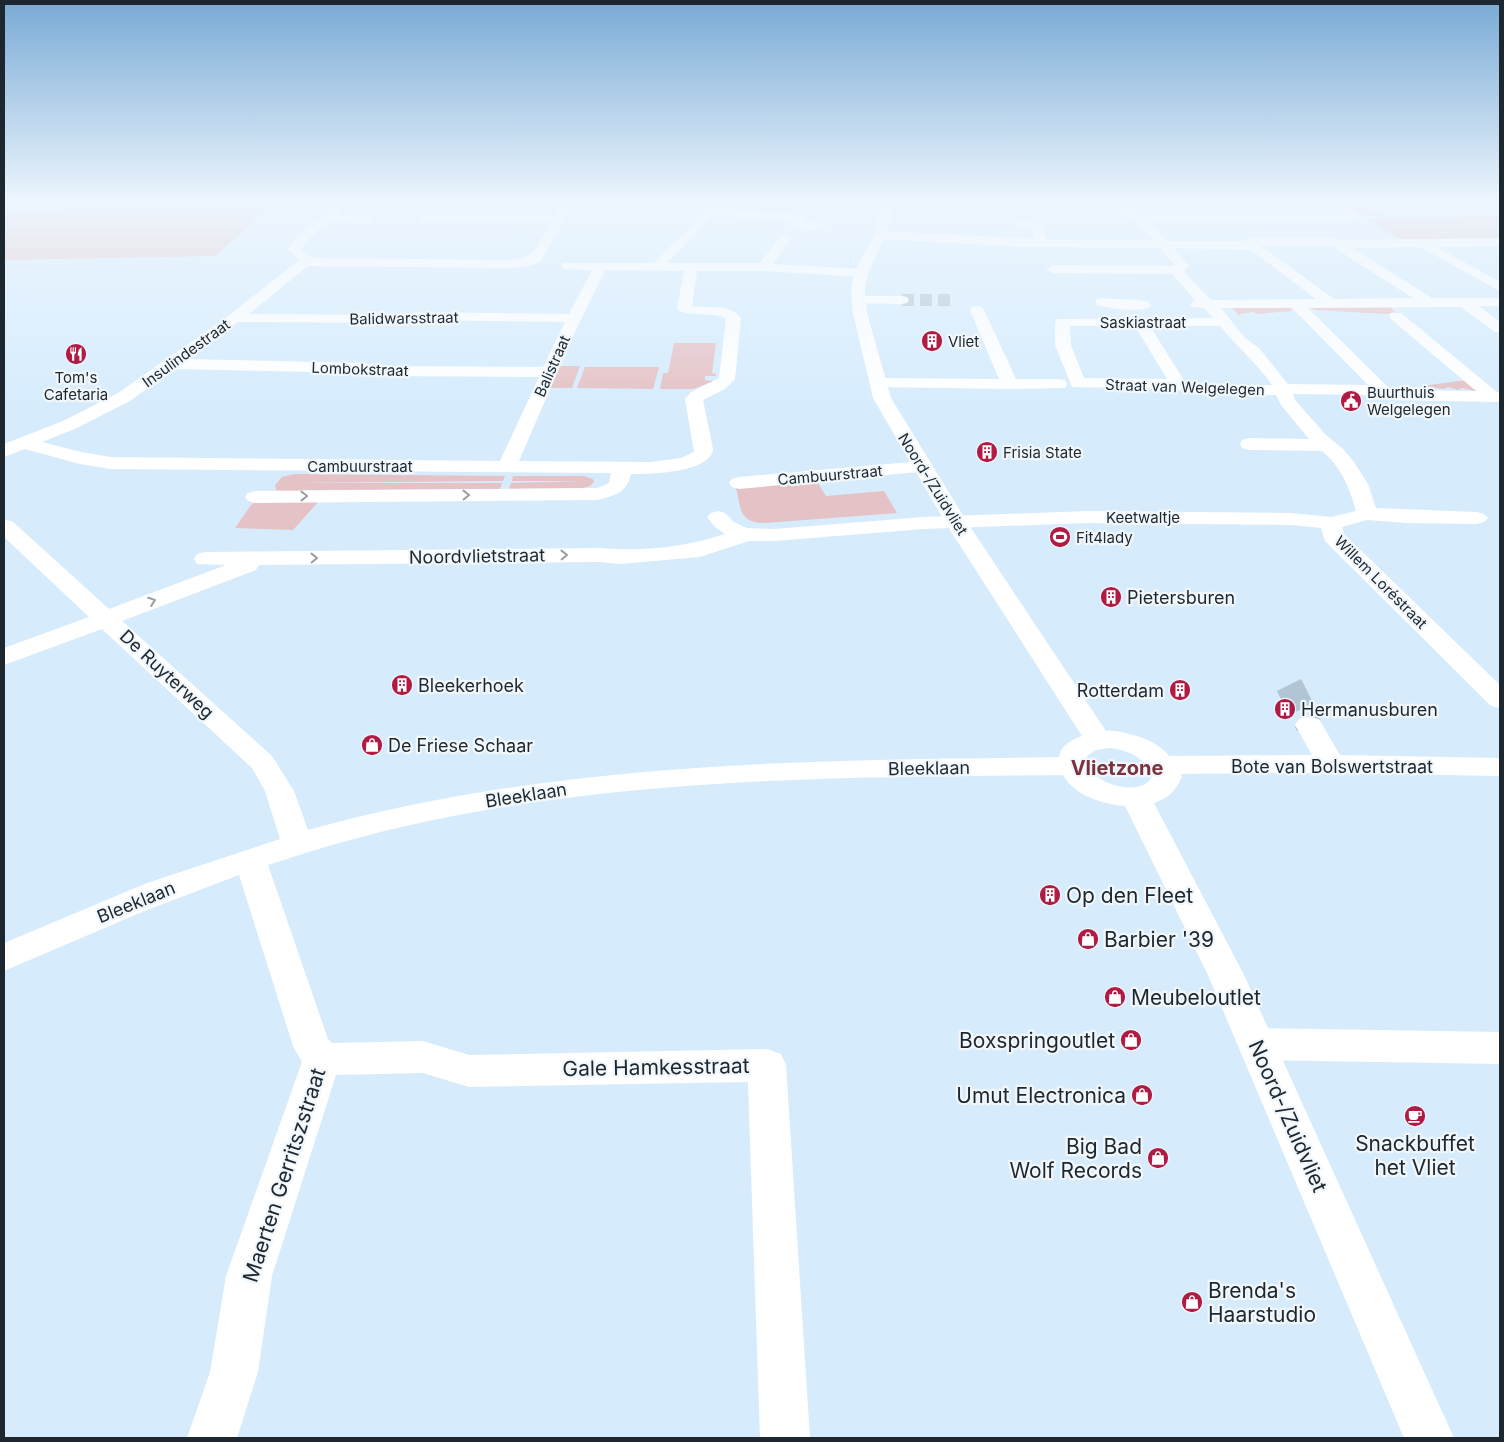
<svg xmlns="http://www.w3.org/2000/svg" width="1504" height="1442" font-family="Inter,sans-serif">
  <rect width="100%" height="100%" fill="#d6ecfd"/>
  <g fill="#e5c2c5">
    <polygon points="352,203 380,203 368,213 340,213"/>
    <polygon points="1337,203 1361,203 1391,217 1360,216"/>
    <polygon points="271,206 215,256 4,260 4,210"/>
    <polygon points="1500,215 1500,240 1400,239 1365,219"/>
    <polygon points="1231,306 1238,308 1292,307 1291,311 1257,314 1253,312 1240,314 1241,316 1239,316"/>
    <polygon points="1306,306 1390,307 1395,312 1387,314 1315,310"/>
    <polygon points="674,343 716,343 712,373 716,374 716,376 705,376 705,380 714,381 693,389 660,389 663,373 668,373"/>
    <polygon points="560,366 580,366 572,388 550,388"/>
    <polygon points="585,367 659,367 653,389 577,388"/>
    <polygon points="1466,380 1479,392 1462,388 1458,390 1448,387 1444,389 1422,386"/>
    <polygon points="295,474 505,476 503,481 288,483 502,483 500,489 302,490 300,493 276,490 275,485 282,477"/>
    <polygon points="513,476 584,476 593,479 594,482 590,486 583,488 509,489 511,483 581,481 512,481"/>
    <path d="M816 480 826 496 884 491 897 513 765 523C739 523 741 509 736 488Z"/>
    <polygon points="320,500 293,530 235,528 251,505 255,502"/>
  </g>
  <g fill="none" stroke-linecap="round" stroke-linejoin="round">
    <polyline stroke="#b1c5d4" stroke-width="12" stroke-dasharray="12 6" stroke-linecap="butt" points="902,300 954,300"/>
    <polyline stroke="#b1c5d4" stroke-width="27" stroke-dasharray="27 13" stroke-linecap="butt" points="1289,685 1309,725"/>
    <g fill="#fff" fill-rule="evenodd">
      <path d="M339 203H351L337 216H368L374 219C363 230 340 217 327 223 317 229 309 240 301 249L312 258 512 260C538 257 538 243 551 222H424L418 219 424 216H555L562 203H573L541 261 533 265 512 268 308 266 249 314 405 315 417 312 569 314 592 270 563 269 561 266 563 263H654L701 216 708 203H720L715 209 799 214 805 217 802 221 822 222 828 226C821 232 794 230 787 224L790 220 712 216 667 263H760L781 235 785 234 791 238 773 264 861 269 868 273 861 277 764 271H697L692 306C708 309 730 302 741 318L735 379 725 389 703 400 713 449C710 473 651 474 631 474 627 493 614 496 597 500L255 503 248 501 245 497 248 493 255 491 597 488 609 483 611 473 111 469 80 464 25 449 4 457V444L63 421 118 393 227 317 299 260 288 249 290 246 305 229ZM605 270 684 271 677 308 679 311C693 316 716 312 726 319L719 378 691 392 685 399 694 452 681 458 651 462 519 461 573 336ZM417 320 565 322 543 367 376 366 365 363 187 359 238 322 405 323ZM174 369 364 373 375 376 539 377 500 461 111 457 81 452 42 442 75 429 130 401Z"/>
      <path d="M1112 203H1124L1136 214 1141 216 1344 215 1329 203H1342L1363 218 1357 221 1150 222 1167 241H1244L1253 238H1332L1346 240 1500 238V246L1437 247 1500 282V291L1420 247 1352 248 1432 298H1500V306H1479L1500 322V333L1495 332 1461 307 1308 308 1391 390 1476 391 1391 319 1389 316 1391 313H1401L1497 392H1500V402L1390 400 1370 395 1293 394 1295 400 1325 434 1343 449 1354 462 1368 484 1376 508 1477 512 1484 514 1488 518 1484 522 1477 524 1407 523 1367 520 1342 527 1344 534 1500 685V708L1491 706 1325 541 1321 528 1291 525 1088 523 924 529 774 541H749L700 557 620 564 600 562 259 565 256 570 122 621 272 756 294 791 308 830C560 760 815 760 1074 757L1084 760 1088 766 1084 772 1074 775C867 777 658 776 453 816 390 828 328 845 268 865L328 1039 332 1043 423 1041 469 1055 767 1049 781 1054 786 1065 810 1438H760L748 1082 469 1087 423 1073 336 1075 272 1276 258 1372 237 1438H187L210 1372 226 1276 302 1062 293 1046 239 875 142 912 4 971V943L147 883 280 839 265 791 252 768 102 629 4 665V648L89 617 4 537V520L12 521 109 609 226 565 197 564 194 559 197 554 205 552 600 548C641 552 686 547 725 534L716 528 707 517 711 513 718 511 725 513 734 522 747 528 774 529 924 517 1088 511 1291 513 1331 517 1356 511C1349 486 1341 467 1322 451L1249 450 1242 448 1240 444 1242 440 1249 438 1309 439 1281 405 1276 395H1199L1174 389 1072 387 1055 345V322L1057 319 1213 318 1204 308 1192 307 1190 304 1195 300 1172 274 1053 273 1046 269 1053 265 1175 266 1160 248 1023 247 880 239 874 235 880 231 1035 239 1031 229 1017 225 1015 223 1021 219 1039 223 1047 240H1154L1137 222 1128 219ZM1261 246H1336L1338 250 1413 298 1334 299ZM1174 248 1251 250 1316 299 1211 300 1184 272 1189 265ZM1221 308H1292L1368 385 1288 384 1259 348 1245 338ZM1070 326H1135L1167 379 1084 378 1071 345ZM1150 326H1220C1237 347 1257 363 1272 385H1199L1185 382Z"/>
      <polygon points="1491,203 1500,203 1500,208"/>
      <polygon points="858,296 902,296 907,297 909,300 907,303 902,304 853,303 851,300 853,297"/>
      <path d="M1102 298C1117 300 1134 298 1149 302L1151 305 1149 308C1133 312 1113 309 1097 305L1095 302 1097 299Z"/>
      <polygon points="977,306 982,307 984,310 1016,379 1059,379 1065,380 1067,384 1065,388 1010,389 872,387 870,383 872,379 878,378 999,379 970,310 972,307"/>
      <polygon points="922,461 929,463 932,467 929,471 739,489 732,487 729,483 732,479 739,477"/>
      <polygon points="1309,717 1319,719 1340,755 1500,758 1500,776 1331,773 1164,774 1154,771 1150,765 1154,759 1164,756 1312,755 1295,725 1299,719"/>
      <polygon points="1256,1028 1500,1032 1500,1064 1256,1060 1243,1055 1237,1044 1243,1033"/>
    </g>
    <path fill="#fff" fill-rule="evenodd" d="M883 203H894L886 235 868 273 865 290 867 313 891 398 967 522 1106 731C1114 730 1122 732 1129 734 1156 740 1171 752 1182 777 1175 791 1169 798 1154 803L1244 975 1454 1438H1404L1208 975 1125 806C1111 805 1094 801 1081 793 1055 777 1047 747 1082 736L945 522 873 398 853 313 851 290 854 273 874 235ZM1110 748C1130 751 1145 757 1152 777 1141 800 1082 782 1087 756L1096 750Z"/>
  </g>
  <defs><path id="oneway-chevron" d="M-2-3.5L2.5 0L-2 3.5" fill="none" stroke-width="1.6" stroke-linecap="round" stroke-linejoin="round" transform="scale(1.25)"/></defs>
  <g stroke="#999ea1">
    <use href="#oneway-chevron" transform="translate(466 495) rotate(-1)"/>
    <use href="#oneway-chevron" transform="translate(304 496)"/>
    <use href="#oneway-chevron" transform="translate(564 555) rotate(-1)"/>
    <use href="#oneway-chevron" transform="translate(314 558) rotate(-1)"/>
    <use href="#oneway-chevron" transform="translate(152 601) rotate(-21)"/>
  </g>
  <linearGradient id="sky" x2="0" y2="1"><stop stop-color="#79aad5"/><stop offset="0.5" stop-color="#edf6fe"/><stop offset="1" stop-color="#edf6fe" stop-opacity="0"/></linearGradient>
  <rect width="1504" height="405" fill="url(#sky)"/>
  <defs>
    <g id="building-disc" transform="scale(1.125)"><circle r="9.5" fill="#af1b43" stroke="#f1f7fb"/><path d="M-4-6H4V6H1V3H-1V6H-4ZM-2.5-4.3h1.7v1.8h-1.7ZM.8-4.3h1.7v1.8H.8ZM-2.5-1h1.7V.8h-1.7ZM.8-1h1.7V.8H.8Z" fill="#fff"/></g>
    <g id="restaurant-disc" transform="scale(1.125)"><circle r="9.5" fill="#af1b43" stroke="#f1f7fb"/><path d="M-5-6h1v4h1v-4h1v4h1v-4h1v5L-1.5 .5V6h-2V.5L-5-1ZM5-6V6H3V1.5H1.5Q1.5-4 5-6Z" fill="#fff"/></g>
    <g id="civic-disc" transform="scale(1.125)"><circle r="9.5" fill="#af1b43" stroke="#f1f7fb"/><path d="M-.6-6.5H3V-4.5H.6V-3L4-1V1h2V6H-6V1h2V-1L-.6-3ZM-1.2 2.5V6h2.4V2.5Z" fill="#fff"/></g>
    <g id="stadium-disc" transform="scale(1.125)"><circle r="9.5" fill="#af1b43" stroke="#f1f7fb"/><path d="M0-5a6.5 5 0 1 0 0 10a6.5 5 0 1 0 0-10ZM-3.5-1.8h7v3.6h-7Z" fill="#fff"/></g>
    <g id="shop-disc" transform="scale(1.125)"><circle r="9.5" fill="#af1b43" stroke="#f1f7fb"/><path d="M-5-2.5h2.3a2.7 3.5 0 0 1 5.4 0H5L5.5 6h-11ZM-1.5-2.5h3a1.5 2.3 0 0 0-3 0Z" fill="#fff"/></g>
    <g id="cafe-disc" transform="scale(1.125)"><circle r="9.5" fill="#af1b43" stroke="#f1f7fb"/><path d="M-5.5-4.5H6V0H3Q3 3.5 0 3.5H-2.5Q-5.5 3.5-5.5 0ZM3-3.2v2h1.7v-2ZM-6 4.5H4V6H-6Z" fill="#fff"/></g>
  </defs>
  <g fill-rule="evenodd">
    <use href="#building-disc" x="932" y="341"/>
    <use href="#restaurant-disc" x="76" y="354"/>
    <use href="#civic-disc" x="1351" y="401"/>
    <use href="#building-disc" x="987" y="452"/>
    <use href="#stadium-disc" x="1060" y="537"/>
    <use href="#building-disc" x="1111" y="597"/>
    <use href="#building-disc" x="402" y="685"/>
    <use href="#building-disc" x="1180" y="690"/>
    <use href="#building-disc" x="1285" y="709"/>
    <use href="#shop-disc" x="372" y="745"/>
    <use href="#building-disc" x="1050" y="895"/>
    <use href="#shop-disc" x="1088" y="939"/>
    <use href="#shop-disc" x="1115" y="997"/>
    <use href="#shop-disc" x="1131" y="1040"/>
    <use href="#shop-disc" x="1142" y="1095"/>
    <use href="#cafe-disc" x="1415" y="1116"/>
    <use href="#shop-disc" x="1158" y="1158"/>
    <use href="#shop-disc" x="1192" y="1302"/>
  </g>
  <g text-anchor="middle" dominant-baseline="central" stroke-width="4.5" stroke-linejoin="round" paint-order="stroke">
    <g font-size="15" fill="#1d272f" stroke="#f1f7fb">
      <text transform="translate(404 318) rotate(-1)">Balidwarsstraat</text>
      <text x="1143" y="322">Saskiastraat</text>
      <text transform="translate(186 353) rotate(-36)">Insulindestraat</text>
      <text transform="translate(552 366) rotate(-66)">Balistraat</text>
      <text transform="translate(360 369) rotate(2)">Lombokstraat</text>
      <text transform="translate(1185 387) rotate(2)">Straat van Welgelegen</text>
      <text x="360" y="466">Cambuurstraat</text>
      <text transform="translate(830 475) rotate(-5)">Cambuurstraat</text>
      <text transform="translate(933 484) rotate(58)">Noord-/Zuidvliet</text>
      <text x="1143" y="517">Keetwaltje</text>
      <text transform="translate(1381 582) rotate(45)">Willem Loréstraat</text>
    </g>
    <g font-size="15" fill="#1d272f" stroke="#f1f7fb" text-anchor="start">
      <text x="948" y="341">Vliet</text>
      <text x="76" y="377" text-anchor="middle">Tom's<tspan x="76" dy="17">Cafetaria</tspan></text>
      <text x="1367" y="392">Buurthuis<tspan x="1367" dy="17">Welgelegen</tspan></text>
      <text x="1003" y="452">Frisia State</text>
      <text x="1076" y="537">Fit4lady</text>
    </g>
    <g font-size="18" fill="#1d272f" stroke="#f1f7fb">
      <text transform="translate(477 556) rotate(-1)">Noordvlietstraat</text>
      <text transform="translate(167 674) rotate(43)">De Ruyterweg</text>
      <text x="1332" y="766">Bote van Bolswertstraat</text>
      <text transform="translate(929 768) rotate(-1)">Bleeklaan</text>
      <text transform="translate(526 795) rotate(-9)">Bleeklaan</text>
      <text transform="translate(136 902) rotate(-22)">Bleeklaan</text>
    </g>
    <g font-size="18" fill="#1d272f" stroke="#f1f7fb" text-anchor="start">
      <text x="1127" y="597">Pietersburen</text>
      <text x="418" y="685">Bleekerhoek</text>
      <text x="1164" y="690" text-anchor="end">Rotterdam</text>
      <text x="1301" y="709">Hermanusburen</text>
      <text x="388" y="745">De Friese Schaar</text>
    </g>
    <g font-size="20" font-weight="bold" fill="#7a323e" stroke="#f1f7fb">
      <text x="1117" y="768">Vlietzone</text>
    </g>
    <g font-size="21" fill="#1d272f" stroke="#f1f7fb" text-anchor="start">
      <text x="1066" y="895">Op den Fleet</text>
      <text x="1104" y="939">Barbier '39</text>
      <text x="1131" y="997">Meubeloutlet</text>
      <text x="1115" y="1040" text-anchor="end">Boxspringoutlet</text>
      <text x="1126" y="1095" text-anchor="end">Umut Electronica</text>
      <text x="1415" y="1143" text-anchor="middle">Snackbuffet<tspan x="1415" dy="24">het Vliet</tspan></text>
      <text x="1142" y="1146" text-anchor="end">Big Bad<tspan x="1142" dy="24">Wolf Records</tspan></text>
      <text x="1208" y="1290">Brenda's<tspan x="1208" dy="24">Haarstudio</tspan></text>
    </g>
    <g font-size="21" fill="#1d272f" stroke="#f1f7fb">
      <text transform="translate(656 1067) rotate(-1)">Gale Hamkesstraat</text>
      <text transform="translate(1288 1116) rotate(66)">Noord-/Zuidvliet</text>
      <text transform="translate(284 1175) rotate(-72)">Maerten Gerritszstraat</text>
    </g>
  </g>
  <rect width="1504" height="1442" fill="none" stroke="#1d272f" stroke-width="10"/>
</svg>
